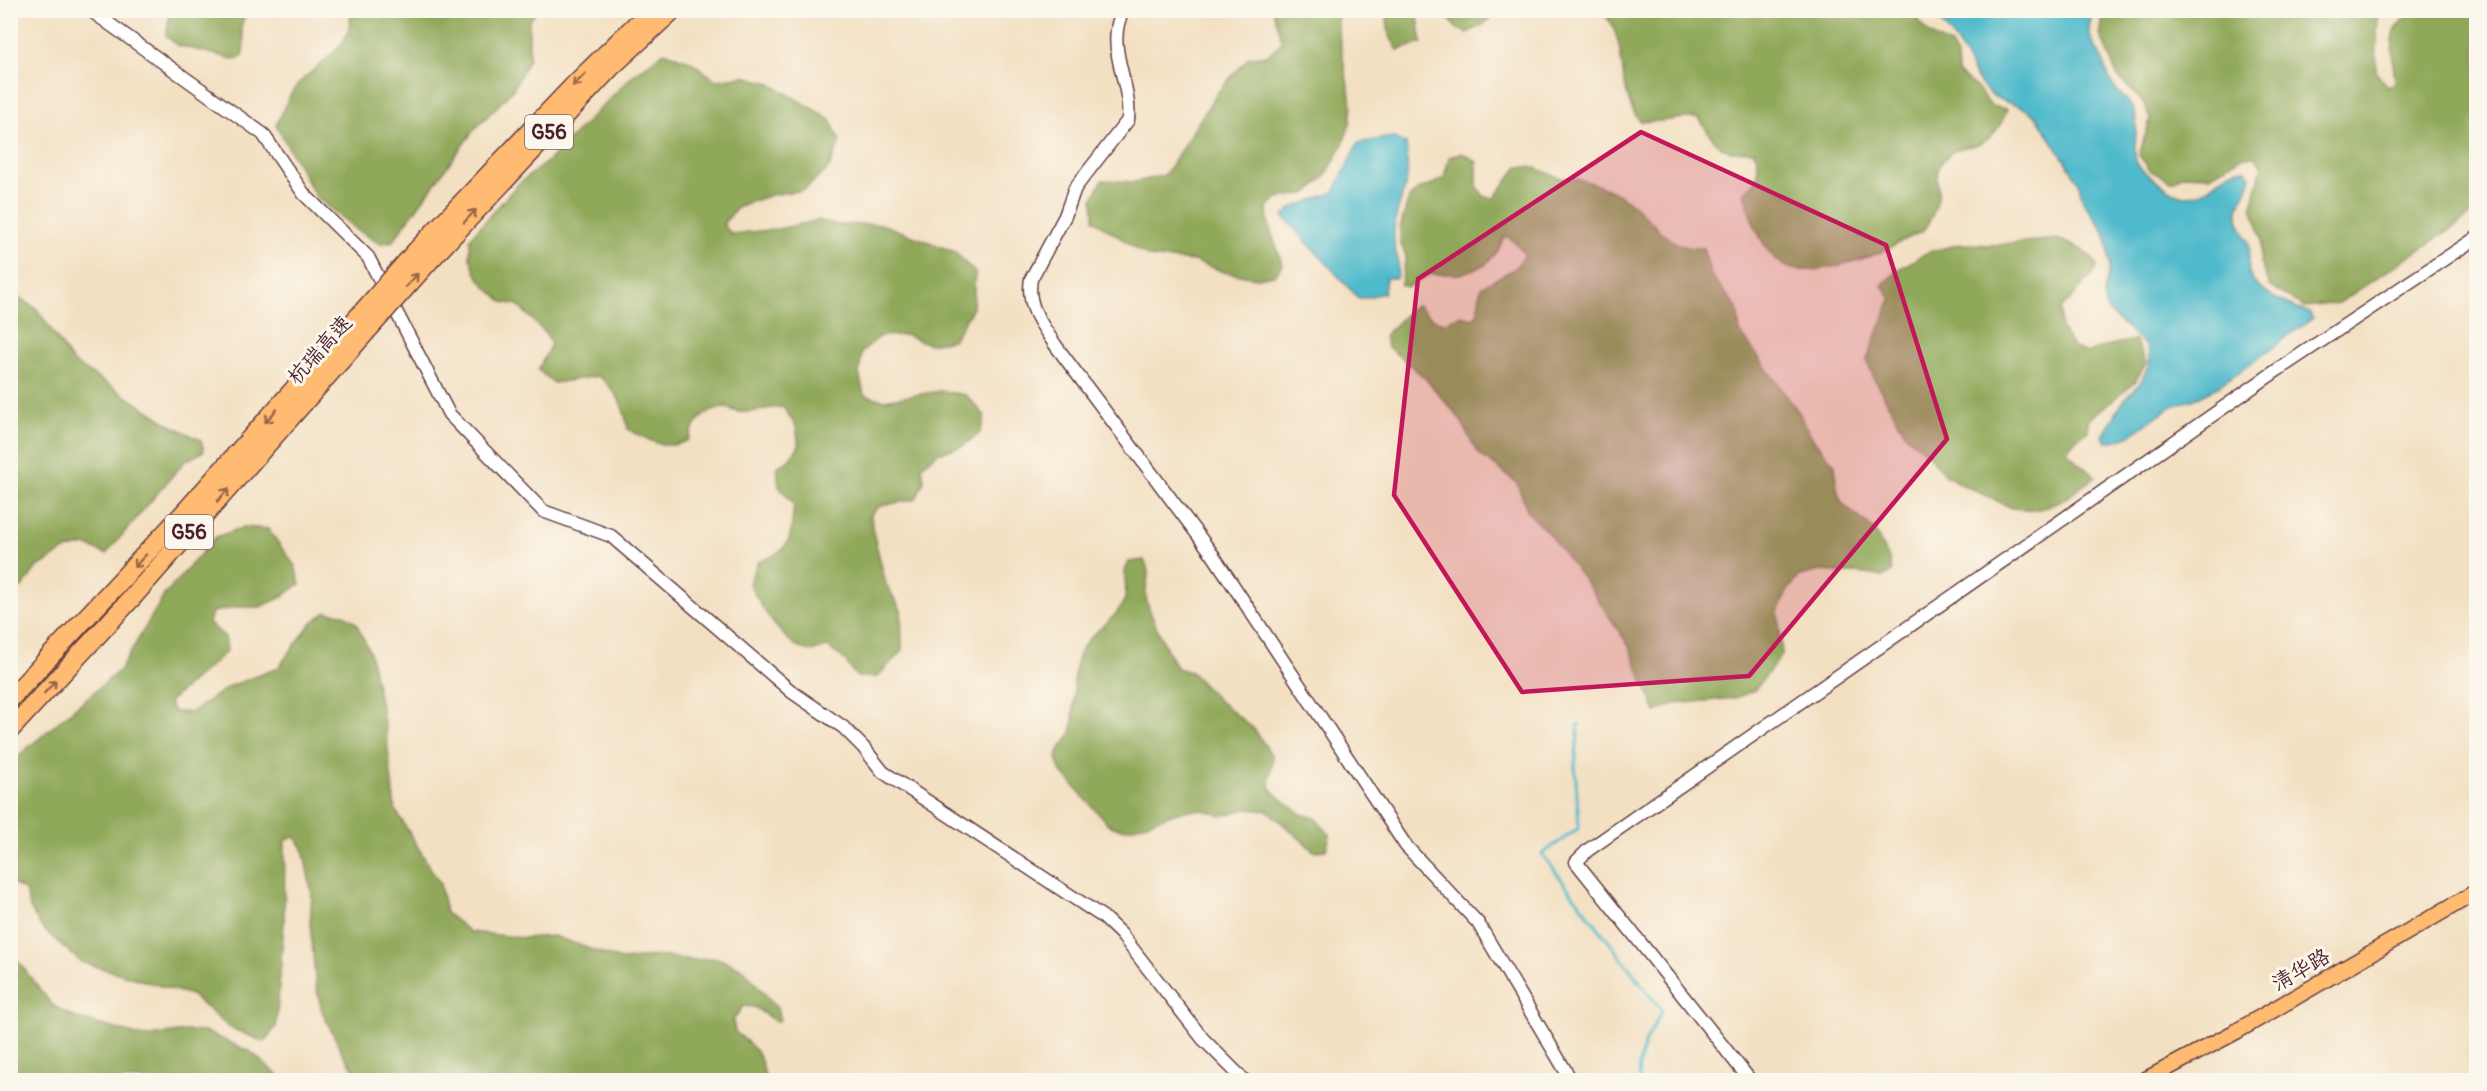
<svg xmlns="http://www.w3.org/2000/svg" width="2487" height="1091" font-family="Pangolin,'LXGW WenKai TC',sans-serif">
  <rect width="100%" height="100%" fill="#fbf7ec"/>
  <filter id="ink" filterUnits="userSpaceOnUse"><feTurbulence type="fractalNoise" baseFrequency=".0167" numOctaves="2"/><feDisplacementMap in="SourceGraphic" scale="12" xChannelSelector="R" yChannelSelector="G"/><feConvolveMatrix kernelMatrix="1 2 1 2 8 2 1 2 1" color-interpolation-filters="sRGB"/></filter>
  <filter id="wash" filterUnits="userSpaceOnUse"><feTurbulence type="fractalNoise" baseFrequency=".008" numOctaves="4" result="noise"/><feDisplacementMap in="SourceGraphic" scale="24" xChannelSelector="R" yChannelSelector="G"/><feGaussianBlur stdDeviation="1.35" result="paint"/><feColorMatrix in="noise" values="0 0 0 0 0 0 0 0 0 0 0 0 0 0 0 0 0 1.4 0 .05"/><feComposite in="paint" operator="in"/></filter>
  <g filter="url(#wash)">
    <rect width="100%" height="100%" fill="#f3e0c2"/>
    <g fill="#90a85a" stroke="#6d6442" stroke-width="1.5">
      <polygon points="170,11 246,11 241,27 244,39 243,56 237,60 177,45 166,36"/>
      <path d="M350 11H537L529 21V59L512 91 473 131 393 241 380 244 357 230 316 197 276 125C283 112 289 93 299 83 321 61 355 46 350 11Z"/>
      <path d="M1273 11H1337L1338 30 1352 108 1350 124 1342 146 1327 174 1308 193 1277 198 1267 208C1267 231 1278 244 1282 266L1274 275 1257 278 1224 272 1194 261 1149 257 1094 220 1093 199 1102 180 1135 182 1165 175 1217 93 1249 57 1268 55 1282 42Z"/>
      <polygon points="1386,11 1417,11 1422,43 1398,50 1389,35"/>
      <polygon points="1443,11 1443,10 1496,11 1486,23 1467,33 1456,28"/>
      <path d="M1601 11H1915C1922 31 1932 37 1951 45L1957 56 1958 73 1976 87 1991 106 2007 109C2003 122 1993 139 1979 144 1964 149 1957 145 1945 158 1932 173 1940 184 1938 198 1936 211 1930 221 1922 232 1907 236 1896 246 1881 252 1861 260 1811 276 1790 268 1765 260 1749 216 1744 192L1757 180 1758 161 1754 151C1746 150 1736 152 1730 151 1715 148 1707 129 1699 118 1679 116 1660 124 1640 121 1613 88 1632 40 1601 11Z"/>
      <path d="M2104 11H2378L2376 72 2388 88 2395 82C2394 68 2391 55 2393 40 2398 1 2449 10 2476 11V212L2339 303 2305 307 2270 287 2260 263 2262 239 2252 207 2262 166 2255 157H2242L2210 176 2184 175 2171 182 2151 171 2139 155 2150 120 2145 104 2118 77 2100 35Z"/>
      <path d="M664 52 690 61 716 80 744 76 769 83 830 119 840 141 829 168 804 190 771 195 739 206 723 224 731 234 779 229 819 220 836 225 881 224 955 252 975 273 973 308 953 340 929 344 906 335 880 336 862 352 859 373 864 395 884 400 940 391 966 395 985 416 980 433 963 446 938 453 922 466 924 481 916 499 880 506 871 514 872 528 886 584 901 610 902 651 877 677H857L843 658 827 647C823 648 817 651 813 651 786 651 759 604 749 583L758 562C794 549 790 539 794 504L779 487 777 467 788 461 799 446 796 426 783 407C761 407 746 419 726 407 704 412 696 418 688 440 665 452 649 440 628 429 624 407 617 390 598 376L554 383 538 370 551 344 545 333 518 305 503 302 486 287 476 274 470 257V238L518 184 547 162 631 77Z"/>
      <path d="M1462 153 1477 162V186L1484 197 1494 198 1518 167C1542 166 1542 173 1562 178 1567 179 1571 178 1576 179 1593 182 1617 192 1631 203 1655 222 1668 251 1703 248L1711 275 1737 308 1740 332 1800 414 1813 439 1835 465 1837 488 1841 502 1874 530 1888 556 1892 572 1882 577 1866 574 1820 571 1800 576 1788 590 1778 611 1782 655 1755 690 1735 698 1674 704 1656 712 1629 646 1588 585 1548 533 1528 512 1517 483 1477 452 1460 419 1424 377 1387 346 1384 336 1412 308 1417 305 1430 317 1444 323 1462 315 1471 319 1477 315 1481 287 1514 269 1525 255 1518 245 1508 237H1504L1498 251 1485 265 1460 274H1430L1408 287 1401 285 1406 256 1400 242V228L1409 198 1420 188 1429 186 1444 178 1449 157Z"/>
      <path d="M2057 239C2073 245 2089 250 2097 266L2090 277 2061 309V329L2074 348 2088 353 2114 344 2135 340 2146 363 2135 382 2088 420V431L2077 438 2066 451 2095 477 2060 502 2036 510 2012 508 1961 484 1944 475 1931 457 1906 435 1874 379 1867 360 1891 299 1882 285 1899 269 1928 252 1961 244 1993 245Z"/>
      <polygon points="10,292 37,309 73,362 169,424 201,440 204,451 184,462 106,554 85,545 65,550 36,568 23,587 11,592"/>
      <path d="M244 527 268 529 295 566 300 584 280 598 260 607H236L212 612 209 623 225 637 227 651 169 702 174 712H192L228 687 278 668 312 622 326 612 343 614 356 623 370 652 386 732 395 809 440 884 446 913 470 932 524 938 554 936 621 960 657 956 694 960 717 958 743 969 777 1008 780 1020 776 1022 754 1007 743 1006 733 1020 735 1032C754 1046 762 1054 765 1077L760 1080H362L343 1054 322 1011 316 986 310 923 312 895 303 848 294 836 285 841 284 921 276 1027 264 1042 229 1027 191 995 81 962 42 928 30 908 25 890 11 883V762L120 670 165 594 216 537Z"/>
      <path d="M1144 560C1153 577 1144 581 1146 597 1147 609 1170 657 1177 668L1191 672 1217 699 1254 729 1273 757 1269 783 1273 792 1301 814 1315 818 1330 835 1326 850 1314 851 1268 811 1247 809 1221 816C1178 793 1136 842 1110 825 1105 823 1101 816 1097 812 1085 798 1072 784 1060 770 1051 744 1068 747 1072 729 1077 703 1068 670 1083 647 1095 629 1118 619 1125 598 1128 586 1121 572 1129 562Z"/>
      <polygon points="11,952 52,1005 76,1018 144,1037 186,1031 206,1032 251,1052 283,1080 11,1080"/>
    </g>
    <g fill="#4fbacb" stroke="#4c6c7b" stroke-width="1.5">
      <path d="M1934 11H2094C2083 36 2093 40 2103 61 2107 70 2108 79 2114 87 2119 94 2131 102 2134 111 2140 128 2132 145 2136 161 2139 171 2170 192 2180 195 2210 202 2221 166 2245 169L2251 176C2250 188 2242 195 2239 206 2234 222 2245 231 2249 245 2251 254 2247 264 2249 273 2253 292 2293 307 2310 313L2312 319C2276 344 2240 374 2202 396 2193 401 2181 402 2171 407 2147 420 2137 438 2107 442L2103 436 2123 401 2140 383 2149 365V355L2147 347 2107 310 2104 294 2110 264 2106 235 2083 201 2078 181 2039 120C2027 105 2011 106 1995 97 1976 86 1969 61 1958 44 1950 32 1940 24 1934 11Z"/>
      <path d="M1392 137 1406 144C1407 154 1408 166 1407 177 1403 199 1392 218 1394 241 1395 255 1401 264 1397 278H1386L1384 293 1359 299 1283 216 1292 208 1334 192 1358 143Z"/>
    </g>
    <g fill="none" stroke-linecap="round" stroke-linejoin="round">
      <path stroke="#4fbacb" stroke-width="3" d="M1579 724 1575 765 1579 828 1542 854 1662 1011C1649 1033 1636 1055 1639 1080"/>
    </g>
  </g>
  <g filter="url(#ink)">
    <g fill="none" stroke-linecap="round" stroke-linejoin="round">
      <g stroke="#633c42" stroke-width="15">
        <g id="minor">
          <polyline points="90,10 263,134 304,194 368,257 449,414 543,511 611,536 792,692 843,727 863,747 883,772 1103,917 1121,934 1203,1039 1244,1080"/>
          <path d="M1123 10C1104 49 1132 81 1128 120L1075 188 1065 216 1031 279C1026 306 1042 325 1056 346L1213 555 1406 846 1478 923 1571 1080"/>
          <polyline points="1750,1080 1576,862 1588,850 2273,373 2476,238"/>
        </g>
      </g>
      <g stroke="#633c42" stroke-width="18">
        <polyline id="major" points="2145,1080 2237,1031 2476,892"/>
      </g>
      <g stroke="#633c42" stroke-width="21">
        <g id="highway">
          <polyline points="417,250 577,82 651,10"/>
          <polyline points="431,259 611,67 673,10"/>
          <polyline points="10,699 183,514 351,325"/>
          <polyline points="10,730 130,600 365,333"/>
        </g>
      </g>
      <use href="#minor" stroke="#fff" stroke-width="12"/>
      <use href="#major" stroke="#ffbb71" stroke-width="15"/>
      <use href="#highway" stroke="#ffbb71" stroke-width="18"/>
      <g stroke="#633c42" stroke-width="21" stroke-linecap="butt">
        <g id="highway-bridge">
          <polyline points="351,325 417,250"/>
          <polyline points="365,333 431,259"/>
        </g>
      </g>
      <use href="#highway-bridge" stroke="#ffbb71" stroke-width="18"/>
    </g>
    <defs><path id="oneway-shaft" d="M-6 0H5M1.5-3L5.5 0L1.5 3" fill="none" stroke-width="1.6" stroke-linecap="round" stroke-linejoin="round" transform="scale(1.5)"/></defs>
    <g stroke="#9b654a">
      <use href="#oneway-shaft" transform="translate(579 80) rotate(135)"/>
      <use href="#oneway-shaft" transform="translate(470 216) rotate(-47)"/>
      <use href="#oneway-shaft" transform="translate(412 280) rotate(-48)"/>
      <use href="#oneway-shaft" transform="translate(271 416) rotate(132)"/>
      <use href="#oneway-shaft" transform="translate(223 495) rotate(-49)"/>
      <use href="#oneway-shaft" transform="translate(140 561) rotate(133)"/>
      <use href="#oneway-shaft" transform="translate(50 687) rotate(-47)"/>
    </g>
  </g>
  <path fill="#c2185b" fill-opacity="0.2" stroke="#c2185b" stroke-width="4.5" stroke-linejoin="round" d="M1641 132 1886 245 1947 439 1749 676 1522 692 1394 495 1418 279Z"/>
  <g text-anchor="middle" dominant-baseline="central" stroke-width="6" stroke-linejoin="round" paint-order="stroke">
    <g fill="#fbf7ec" stroke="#7f6065" stroke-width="1.5">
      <rect x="525" y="115" width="48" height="34" rx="4.5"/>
      <rect x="165" y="515" width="48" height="34" rx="4.5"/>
    </g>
    <g font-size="20" font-weight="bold" fill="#4a1f2b">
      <text x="549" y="132">G56</text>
      <text x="189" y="532">G56</text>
    </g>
    <g font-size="21" fill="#4a1f2b" stroke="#fbf7ec">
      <text transform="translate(320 350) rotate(-48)">杭瑞高速</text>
      <text transform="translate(2301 970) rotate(-30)">清华路</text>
    </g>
  </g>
  <rect width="2487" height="1091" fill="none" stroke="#fbf7ec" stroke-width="36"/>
</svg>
